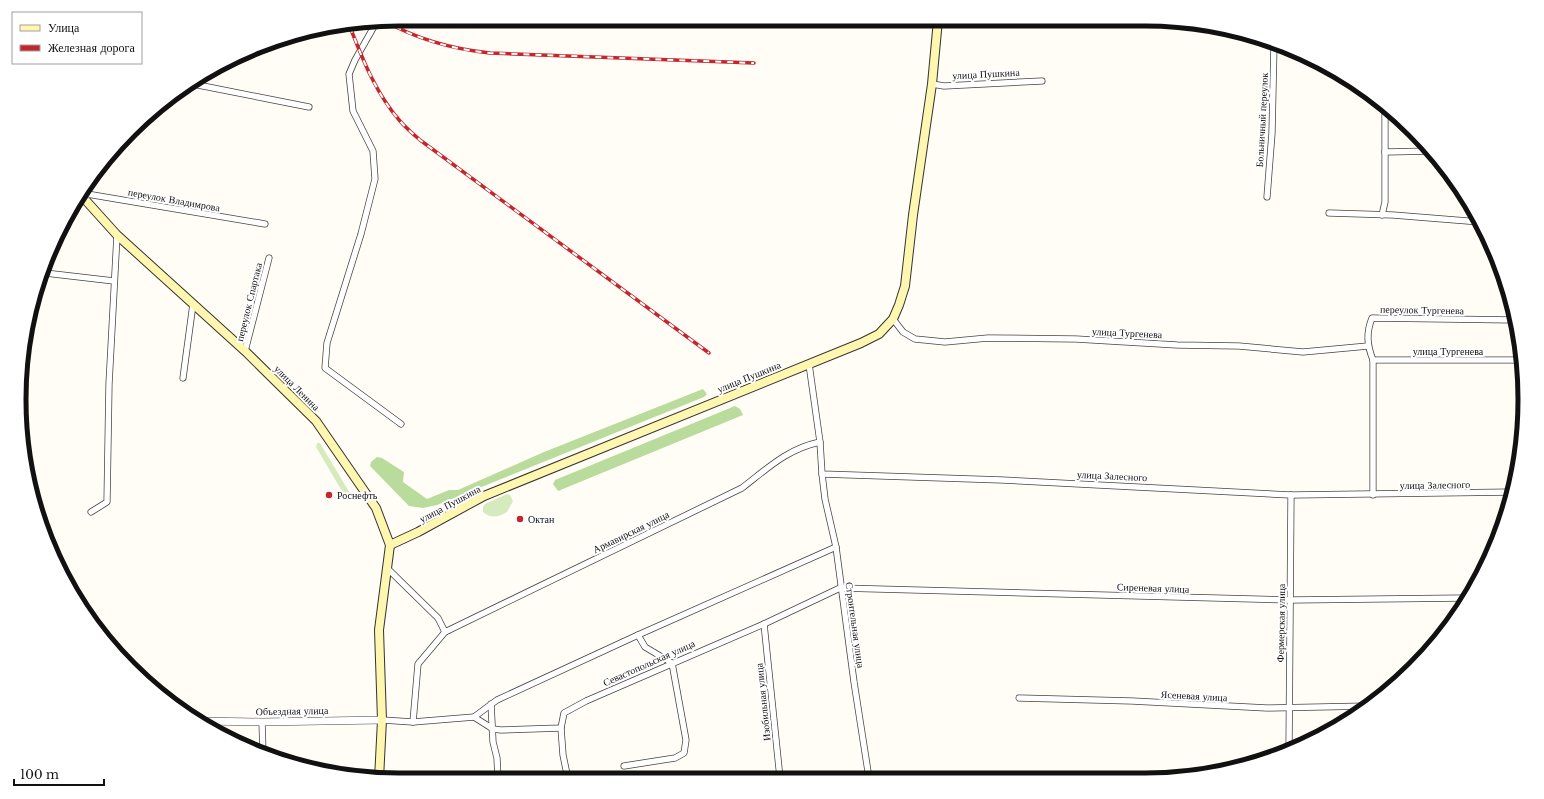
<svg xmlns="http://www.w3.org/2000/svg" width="1544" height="799" font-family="'Libre Baskerville',serif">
  <rect width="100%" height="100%" fill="#fffdf5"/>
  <g fill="#d5ebbd">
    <polygon points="317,443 320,443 351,495 350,498 346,498 316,447"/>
    <path d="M507 494 510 495 513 501 507 512C499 517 491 519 483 512V507L485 504Z"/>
  </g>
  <g fill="#b9dc9c">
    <polygon points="703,389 707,394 704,397 437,505 423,508 409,506 370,466 371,462 377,457 382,458 404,472 403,482 427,499 449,490 458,490 544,452"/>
    <polygon points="735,406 740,409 743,415 558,491 553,484 555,480"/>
  </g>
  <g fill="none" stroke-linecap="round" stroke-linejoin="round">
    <g stroke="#444" stroke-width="7">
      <g id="minor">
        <polyline points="376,23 355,60 349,74 353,111 373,151 375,179 361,234 327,343 325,368 401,424"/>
        <polyline points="193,84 309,107"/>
        <polyline points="932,84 944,86 1042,81"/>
        <polyline points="1385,152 1432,151"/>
        <polyline points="81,193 265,224"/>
        <polyline points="1267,197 1272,133 1274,44"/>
        <polyline points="1329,213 1393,215 1480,222"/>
        <polyline points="1382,215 1385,202 1385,105"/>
        <polyline points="45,273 114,281"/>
        <polyline points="893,319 903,332 915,339 945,342 988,338 1076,339 1177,345 1239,346 1303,352 1368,346"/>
        <polyline points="245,351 269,258"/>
        <polyline points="1373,360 1522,360"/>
        <polyline points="809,364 820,442 822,474 1002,480 1291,495 1513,492"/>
        <polyline points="183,378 193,304"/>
        <polyline points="822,474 825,499 836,547 854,682 869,778"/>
        <path d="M1373 495V360C1367 345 1366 333 1372 318L1515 320"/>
        <polyline points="91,512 107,502 109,384 117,235"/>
        <path d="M388 569 438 618 445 632 742 488C768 468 787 449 820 442"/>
        <polyline points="764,624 780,778"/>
        <polyline points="1019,698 1132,701 1267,708 1368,706"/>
        <polyline points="491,704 493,742 497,758 498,779"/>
        <polyline points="474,717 493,729 501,730 561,728 564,713 586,701 764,624 840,588 1291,600 1465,598"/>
        <polyline points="382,720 413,722 474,717 497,700 638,635 836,547"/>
        <polyline points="262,722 263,753"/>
        <polyline points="413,722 418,664 445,632"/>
        <polyline points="561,728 563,755 568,779"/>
        <polyline points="1289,751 1291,495"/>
        <polyline points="624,766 675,758 684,753 686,740 672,663 645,647 638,635"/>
        <polyline points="356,776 379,775"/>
      </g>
    </g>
    <g stroke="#444" stroke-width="8">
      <polyline id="tertiary" points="204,721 262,722 382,720"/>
    </g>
    <g stroke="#333" stroke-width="10">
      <g id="secondary">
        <polyline points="80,194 117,235 245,351 316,421 376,508 390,545 379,630 382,720 379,779"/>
        <polyline points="390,545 418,532 484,496 861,343 879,334 893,319 899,305 905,286 913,215 932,84 938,20"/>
      </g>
    </g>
    <use href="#minor" stroke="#fff" stroke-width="5.5"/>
    <use href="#tertiary" stroke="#fff" stroke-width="7"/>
    <use href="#secondary" stroke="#fff6b0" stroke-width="8"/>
    <g stroke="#c4262e" stroke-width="3.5">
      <g id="rail">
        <path d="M385 21C418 40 453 49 490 53L754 63"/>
        <path d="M350 27C363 60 376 94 400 121 406 128 413 134 420 140L709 353"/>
      </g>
    </g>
    <use href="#rail" stroke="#fff" stroke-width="2" stroke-dasharray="6" stroke-linecap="butt"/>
  </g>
  <g fill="#c4262e" stroke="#fff" stroke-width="1.5">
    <circle cx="329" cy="495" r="4"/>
    <circle cx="520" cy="519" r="4"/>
  </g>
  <g text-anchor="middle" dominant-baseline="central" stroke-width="4" stroke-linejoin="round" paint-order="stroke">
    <g font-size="10" fill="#111" stroke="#fff">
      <text transform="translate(986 74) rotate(-3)">улица Пушкина</text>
      <text transform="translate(1262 120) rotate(-87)">Больничный переулок</text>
      <text transform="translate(174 200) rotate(10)">переулок Владимрова</text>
      <text transform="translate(249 302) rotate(-76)">переулок Спартака</text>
      <text transform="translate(1422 310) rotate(1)">переулок Тургенева</text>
      <text transform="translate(1127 333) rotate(3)">улица Тургенева</text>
      <text x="1448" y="351">улица Тургенева</text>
      <text transform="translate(749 377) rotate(-22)">улица Пушкина</text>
      <text transform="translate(297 388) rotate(45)">улица Ленина</text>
      <text transform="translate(1112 476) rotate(3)">улица Залесного</text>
      <text transform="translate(1435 485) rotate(-1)">улица Залесного</text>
      <text transform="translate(450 504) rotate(-28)">улица Пушкина</text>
      <text transform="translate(631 532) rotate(-26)">Армавирская улица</text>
      <text transform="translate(1153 588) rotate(2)">Сиреневая улица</text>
      <text transform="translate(1281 623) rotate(-89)">Фермерская улица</text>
      <text transform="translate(855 625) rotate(82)">Строительная улица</text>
      <text transform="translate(649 663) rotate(-24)">Севастопольская улица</text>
      <text transform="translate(1194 696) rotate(3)">Ясеневая улица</text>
      <text transform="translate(763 702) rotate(-96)">Изобильная улица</text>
      <text transform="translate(292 711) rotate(-1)">Объездная улица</text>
    </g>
    <g font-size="10" fill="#111" stroke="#fff" text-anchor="start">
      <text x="337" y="495">Роснефть</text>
      <text x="528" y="519">Октан</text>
    </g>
  </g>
  <path d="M0 0H1544V799H0ZM399 26H1145A373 373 0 0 1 1518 399V400A373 373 0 0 1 1145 773H399A373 373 0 0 1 26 400V399A373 373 0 0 1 399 26Z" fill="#fff" fill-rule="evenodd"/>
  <path fill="none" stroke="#111" stroke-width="5" d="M399 26H1145A373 373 0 0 1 1518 399V400A373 373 0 0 1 1145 773H399A373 373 0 0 1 26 400V399A373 373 0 0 1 399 26Z"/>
  <rect x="12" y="12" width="130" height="52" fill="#ffffff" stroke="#a0a0a0"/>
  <rect x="20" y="25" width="20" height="6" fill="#fff6b0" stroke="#a0a0a0"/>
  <text x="48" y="32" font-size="12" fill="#111111">Улица</text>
  <rect x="20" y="45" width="20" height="6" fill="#c4262e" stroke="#a0a0a0"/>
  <text x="48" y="52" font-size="12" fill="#111111">Железная дорога</text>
  <path d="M14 779v6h90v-6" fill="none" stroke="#111111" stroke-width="2"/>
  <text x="20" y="779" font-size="12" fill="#111111" stroke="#ffffff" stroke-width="3" paint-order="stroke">100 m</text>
</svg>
